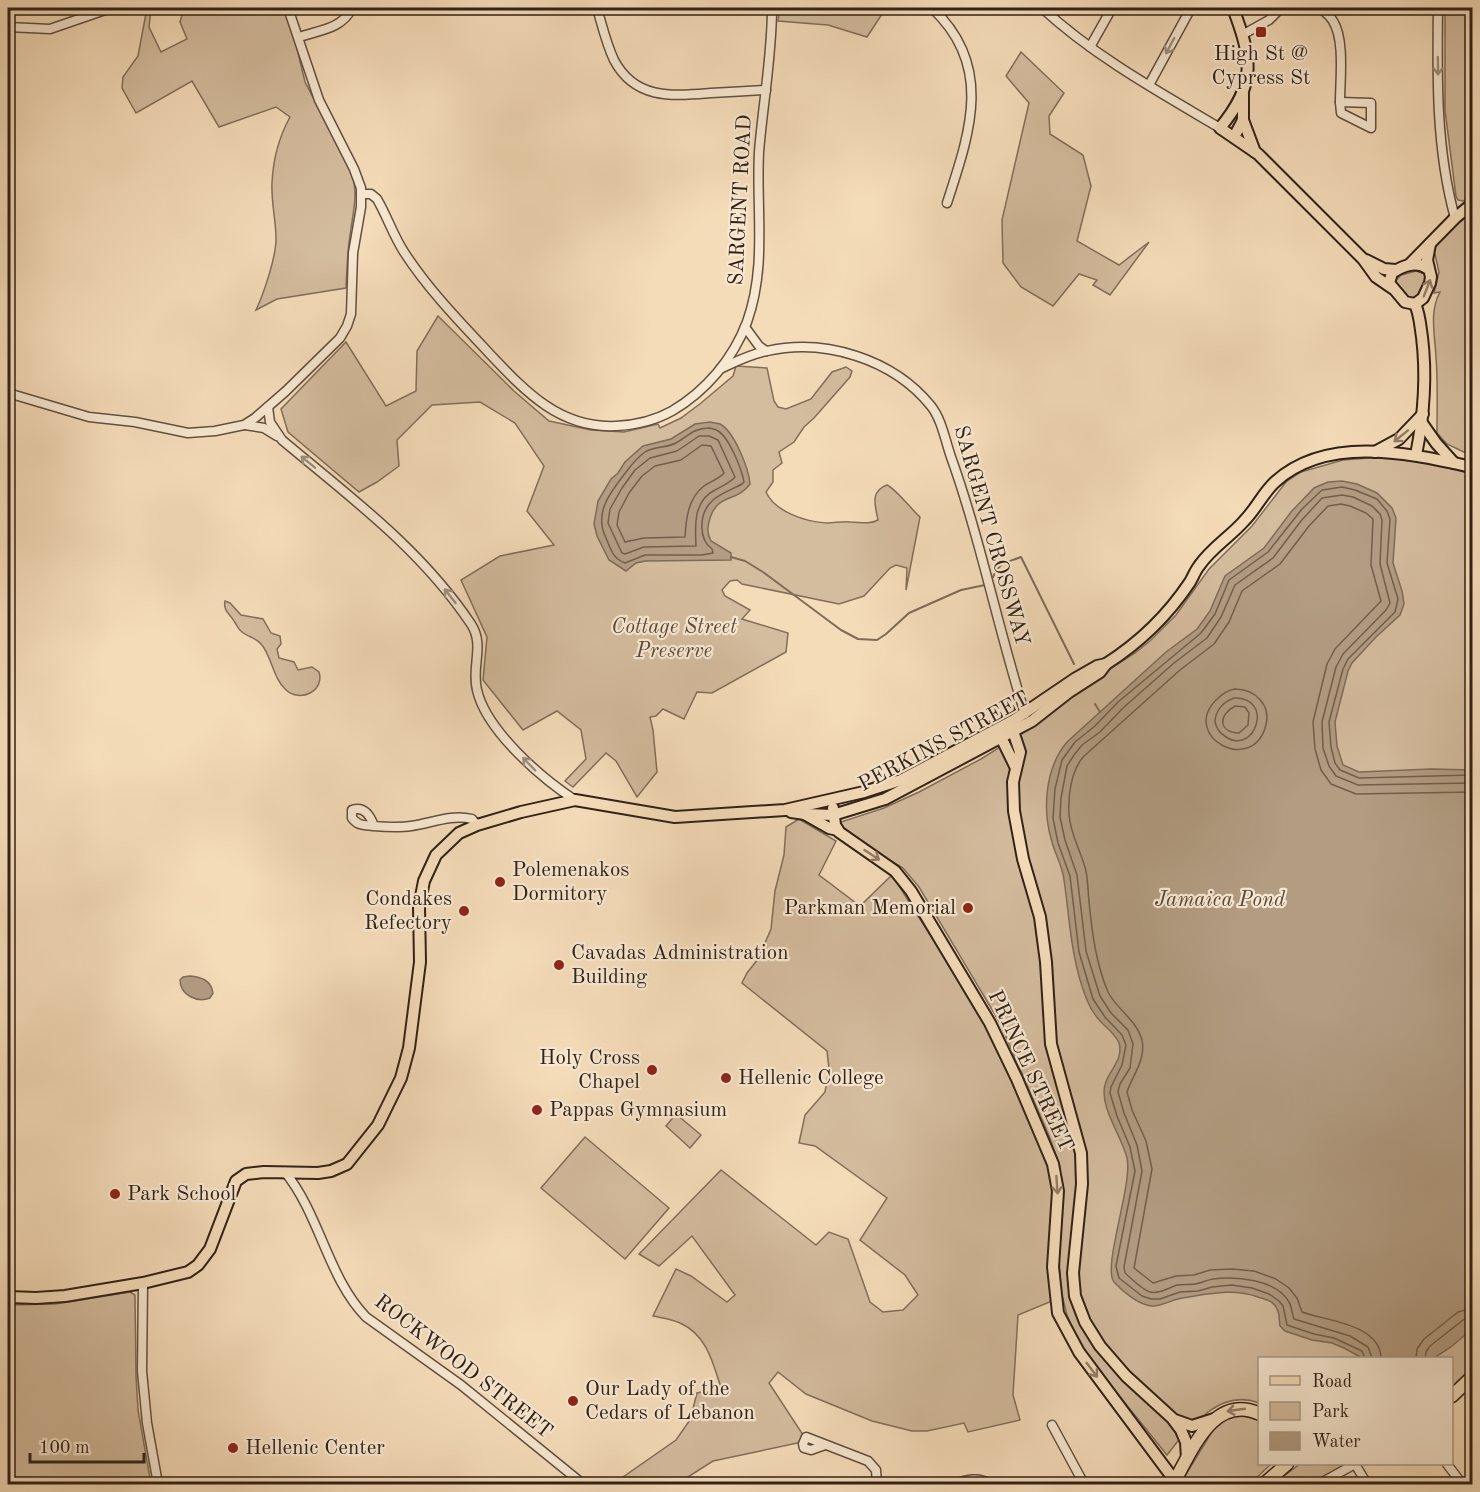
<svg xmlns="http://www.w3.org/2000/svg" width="1480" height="1492" font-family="'Old Standard TT',serif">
  <rect width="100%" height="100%" fill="#f5dcb9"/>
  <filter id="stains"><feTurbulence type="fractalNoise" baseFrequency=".00333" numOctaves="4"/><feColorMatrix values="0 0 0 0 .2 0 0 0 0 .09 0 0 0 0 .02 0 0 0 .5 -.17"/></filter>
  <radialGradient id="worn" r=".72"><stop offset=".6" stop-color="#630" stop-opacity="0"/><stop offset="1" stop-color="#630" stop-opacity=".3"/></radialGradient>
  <g fill="#d4bc9e" stroke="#826e5b" stroke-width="1.5">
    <path d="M147 8H151L149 27 161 52 187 39 180 22 182 15 177 8H283L294 36 305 82 351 170C359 196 353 210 350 236 347 253 347 271 346 288L277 299 256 310C264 293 276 257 276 239 276 220 271 202 272 183 273 160 279 137 290 117L276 107 219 127 192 81 136 113 122 88 123 77 138 56Z"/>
    <polygon points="780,8 886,8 867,37 828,25 778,21"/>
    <polygon points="1445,8 1472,8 1472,195 1463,201 1458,200 1456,196 1445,110"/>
    <polygon points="1021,52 1064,93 1049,116 1050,134 1083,155 1091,186 1077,241 1119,265 1149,242 1110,295 1093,285 1097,280 1079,274 1053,306 1021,287 1003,263 1002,220 1029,103 1006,76"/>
    <path d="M1472 209V456L1447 444 1437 433C1437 408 1438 382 1436 357 1435 335 1429 312 1440 292L1434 293 1439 272 1434 250 1437 241Z"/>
    <polygon points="1416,271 1425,274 1426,282 1418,297 1409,299 1395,281 1401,275"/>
    <path d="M438 316 514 391 549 421 591 430 624 432 658 424 660 428 681 418 701 403 733 376 736 366 767 368 774 401 778 407 786 409 811 399 832 372 846 367 852 371 850 377 814 418 804 427 794 442 779 452 782 463 773 470V482L766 492C775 512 806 522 827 523 835 523 842 521 850 522 860 522 869 525 878 520 875 505 870 491 887 485 896 489 911 509 920 517L906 590 907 568 896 565 890 568 864 596 839 604 742 584 737 580 730 581 722 590 725 596 750 610 742 619 788 633 786 652 712 693 697 692 684 719 663 709 656 716 650 717 653 730 657 772 637 797 616 761 606 753 573 787 565 781 586 759 581 730 557 711 523 730 483 680 487 637 461 580 500 556 554 545 527 511 544 466 515 423 480 402 432 405 397 440 399 466 377 482 359 492 288 432 281 409 346 342 386 406 416 391 417 351Z"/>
    <path d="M1383 457 1434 464 1472 474V1369L1452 1387V1358H1260L1259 1403C1241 1396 1223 1401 1208 1412 1202 1417 1200 1422 1192 1423L1167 1455 1087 1356 1073 1329 1067 1315 1061 1291 1059 1259 1062 1210 1060 1167 1049 1136 1000 1023 919 887 903 868 852 838 841 826V822L884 808 919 792 981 759 1035 725 1076 691 1135 653 1150 641 1176 615 1209 569 1252 526 1286 482 1301 472 1343 460Z"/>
    <path d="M225 601 230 603 241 615 263 619 271 633 280 636 281 644 277 649 279 658 294 662 298 670 312 667 319 672C325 691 300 703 286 690 273 678 272 658 262 645 257 638 248 637 242 632 238 629 237 625 234 621 230 614 223 611 225 601Z"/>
    <path d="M799 819 836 841 819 875 860 906 892 875 950 966 989 1032 1041 1142 1052 1185V1301L1018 1315 1013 1395 1020 1420 968 1432 964 1423 927 1431H912L872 1421 806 1394 778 1372 769 1383 807 1441 713 1461 677 1484H613L676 1440 690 1420 697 1393 721 1388C713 1363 707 1335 680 1323 672 1319 662 1318 653 1316L676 1269 691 1276 727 1302 735 1295 692 1236 659 1266 639 1254 721 1170 816 1245 829 1232 848 1239 870 1302 883 1312 903 1310 918 1295 905 1275 860 1240 887 1198 815 1146 799 1143 805 1115 825 1092 829 1069 827 1051 742 983 747 973 758 959 771 929 775 891 784 855 786 827Z"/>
    <polygon points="676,1114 701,1135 690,1148 666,1126"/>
    <polygon points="585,1137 669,1208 625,1259 541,1188"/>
    <polygon points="130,1292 135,1295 136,1376 138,1410 151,1484 8,1484 8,1305 55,1304"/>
    <polygon points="1237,1414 1259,1420 1260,1464 1271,1464 1250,1484 1180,1484 1218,1422"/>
    <polygon points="1300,1464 1348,1464 1311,1484 1273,1484"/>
  </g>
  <g fill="#b29c82" stroke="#7e6b58" stroke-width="1.5">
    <path d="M710 422C713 423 717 423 720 424 734 431 749 469 750 484 737 503 716 492 709 522 707 529 707 534 711 541L731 553V560L645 561 636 563 626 571 609 560 597 536 594 524 598 501 611 479 618 473 625 462 643 446 671 439 695 424Z"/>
    <path d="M1342 481 1357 484 1377 493 1392 508 1396 518 1393 563 1402 591 1404 604 1400 615 1376 637 1352 663 1348 671 1335 722 1337 746 1343 765 1359 772 1431 769 1472 770V1329L1451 1347 1434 1358H1362L1344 1348 1332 1343 1312 1340 1285 1331 1280 1326C1279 1321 1280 1314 1277 1309 1274 1301 1265 1299 1258 1297 1233 1288 1209 1294 1183 1298 1172 1299 1164 1306 1152 1306 1139 1305 1123 1292 1114 1282 1102 1268 1133 1184 1127 1158 1122 1137 1099 1106 1105 1085 1108 1071 1124 1060 1119 1043 1116 1035 1108 1029 1102 1023 1096 1017 1090 1008 1087 1000 1071 961 1070 921 1064 880 1063 867 1055 854 1052 842 1042 810 1045 768 1067 742L1166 652 1197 629 1210 611 1225 576 1264 548 1291 512 1314 488 1328 482Z"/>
    <path d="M190 976C201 977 211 980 213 993L210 998C197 1003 180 995 180 980L183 977Z"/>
  </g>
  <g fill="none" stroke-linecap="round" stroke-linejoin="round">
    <g stroke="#725e4d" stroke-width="1.5">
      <path d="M709 428C712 429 716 429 718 431 729 437 742 470 744 482L742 484C733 489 719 494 712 501 699 513 698 539 712 549L713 553 702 555H645L625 563C612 558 611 549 606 538 594 514 609 494 623 476 630 467 635 459 645 452 654 446 667 448 676 443 688 436 694 428 709 428Z"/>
      <path d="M699 436H709L718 440 735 477C730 483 722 486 715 490 693 501 695 526 696 546L644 547 625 554 622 553 608 523 610 509 622 488 635 470 650 458 677 451Z"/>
      <path d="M702 445 711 446 724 473C719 479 711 481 704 486 688 498 686 519 685 537L644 538 625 542 617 525 619 512 629 493 642 476 655 466 681 460Z"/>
      <path d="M1235 689C1255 689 1271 705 1266 725 1253 776 1180 737 1216 700 1222 694 1227 690 1235 689Z"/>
      <path d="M1234 698C1275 697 1255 756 1226 737 1220 733 1217 730 1215 722 1215 711 1223 702 1234 698Z"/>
      <path d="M1235 706 1245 707 1249 713 1248 725 1239 733C1218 732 1218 715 1235 706Z"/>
      <polyline points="1365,1358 1362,1351 1334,1338 1314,1334 1287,1325 1283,1306 1279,1301 1269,1294 1252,1288 1232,1285 1212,1287 1198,1291 1180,1292 1160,1299 1151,1299 1142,1296 1119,1278 1116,1266 1135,1171 1130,1147 1117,1116 1110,1093 1111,1087 1122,1065 1126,1045 1122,1035 1105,1017 1093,999 1079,952 1070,876 1058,843 1053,818 1055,789 1062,760 1075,742 1095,726 1118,702 1201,633 1215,614 1229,580 1268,552 1302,509 1322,490 1342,487 1355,490 1377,499 1387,511 1390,519 1387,563 1398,599 1395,612 1348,659 1343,669 1329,722 1331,747 1335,763 1340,770 1359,778 1472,775"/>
      <path d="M1372 1358 1368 1347 1350 1336 1294 1319C1292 1314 1292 1307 1289 1302 1276 1279 1235 1276 1213 1279 1207 1280 1201 1283 1195 1284 1189 1285 1183 1284 1177 1285 1168 1288 1160 1294 1150 1292 1141 1289 1132 1279 1125 1273L1124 1267 1142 1171 1137 1145 1124 1113 1118 1092 1120 1084 1130 1068 1133 1044 1128 1030 1111 1013 1100 996 1086 951 1077 875 1065 840 1060 817 1061 798 1067 766 1074 755 1082 745 1100 732 1123 708 1174 663 1207 638 1221 617 1235 585 1273 558 1301 521 1322 498 1342 495 1353 497 1372 506 1380 514 1382 520 1380 564 1390 603 1386 610 1343 654 1336 667 1322 722 1323 748 1329 766 1336 776 1358 785 1472 783"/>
      <path d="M1381 1358C1380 1324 1327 1321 1302 1312L1297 1298 1289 1288 1276 1279 1254 1271 1232 1269 1210 1270 1194 1275 1176 1276 1153 1283 1134 1268 1152 1169 1146 1141 1132 1110 1127 1092C1133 1074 1146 1060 1142 1040 1137 1020 1117 1010 1108 992 1096 964 1092 932 1089 902 1088 892 1088 881 1086 871 1081 851 1070 834 1069 814 1068 795 1071 772 1083 757L1180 670 1214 644 1229 622 1242 591 1280 564 1309 526 1328 506 1341 504 1350 506 1366 513 1373 519 1371 565 1381 601 1335 649 1327 664 1313 722 1315 749 1321 770 1331 784 1356 794 1472 792"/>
      <polyline points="1416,1358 1417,1349 1424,1339 1458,1312 1472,1308"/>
      <polyline points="1425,1358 1426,1352 1430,1346 1463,1320 1472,1317"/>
    </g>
    <g stroke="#7e6b58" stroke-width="2">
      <polyline points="731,557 745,561 763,572 841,630 858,639 877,640 886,634 909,613 961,590 985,585"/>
      <path d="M993 577C1000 561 1006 563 1021 557L1074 664"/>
      <polyline points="1095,704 1100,712"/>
    </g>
    <g stroke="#625040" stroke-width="11">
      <g id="minor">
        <path d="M597 8C602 25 606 43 614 60 635 100 672 96 711 93 729 92 748 91 766 90"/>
        <path d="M932 8C994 66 970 132 947 203"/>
        <path d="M1042 8C1094 56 1159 92 1220 128"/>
        <path d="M1320 8C1324 11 1330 16 1333 21 1345 40 1340 80 1340 102"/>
        <path d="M1438 8C1437 78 1436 149 1455 218"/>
        <polyline points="8,27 50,29 111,8"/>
        <polyline points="1242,35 1269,20 1281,8"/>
        <path d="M299 37C320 30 342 29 352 8"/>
        <polyline points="1090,47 1112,8"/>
        <polyline points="1149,85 1191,8"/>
        <polygon points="1340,102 1371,103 1371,128 1341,113"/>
        <path d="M361 194H371L377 199C387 216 393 235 404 252 428 289 458 320 488 352 524 390 559 429 616 426 637 425 654 421 672 411 706 391 733 359 747 322 767 266 756 210 759 152 763 103 772 56 772 8"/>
        <polyline points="745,327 759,346 766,351"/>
        <path d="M720 369C735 362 750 354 767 351 825 338 893 359 931 406 942 420 945 440 951 457 981 541 998 629 1025 714"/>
        <polyline points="8,393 89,417 135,422 188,433 215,431 244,425 255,418 286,391 340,338 347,326 351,314 353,253 361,207 361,188 354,169 319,100 288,8"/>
        <path d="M268 407 270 422 282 440C350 497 421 549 471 624 485 645 471 667 477 690 486 730 541 778 575 800"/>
        <polyline points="245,425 264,428 277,436"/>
        <path d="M374 826C370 815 364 806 352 810V818C358 826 364 825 373 826 385 827 399 828 411 826 432 823 451 814 472 819L477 825"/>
        <path d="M285 1172C320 1215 328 1278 366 1317L461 1385 583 1484"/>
        <polyline points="143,1283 142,1371 147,1423 158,1484"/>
        <polyline points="1052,1425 1084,1484"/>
        <polyline points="825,1445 811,1450 804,1448 803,1444 806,1437 868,1461 876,1470 877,1484"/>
        <polyline points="1355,1464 1367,1484"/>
        <polyline points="1447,1464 1462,1484"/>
        <path d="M956 1484C966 1479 980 1477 990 1484"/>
        <polyline points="1319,1484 1355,1464"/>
      </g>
    </g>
    <g stroke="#312118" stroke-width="14">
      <g id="major">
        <path d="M1233 8C1252 59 1257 83 1220 128L1258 154 1363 259 1376 277 1392 288"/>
        <polyline points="1243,120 1255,152"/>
        <polyline points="1234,137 1243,120 1243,94"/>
        <polyline points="1366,260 1384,269 1396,270"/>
        <polyline points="1409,265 1455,218 1472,204"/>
        <path d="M1428 269C1417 260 1402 266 1392 273L1389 283 1405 302 1415 304 1423 298 1430 283 1431 277 1427 260 1430 244"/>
        <path d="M1415 304C1420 315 1420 325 1422 337 1427 378 1424 415 1416 455"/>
        <polyline points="1422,423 1436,443 1454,463"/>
        <polyline points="1375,452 1399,439 1423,414"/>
        <polyline points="1011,725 1020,752 1013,782 1014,811 1023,859 1040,917 1046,962 1051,1044 1081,1153 1082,1184 1073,1273 1075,1296 1085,1322 1100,1346 1126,1376 1172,1418 1181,1430 1186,1442 1187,1459"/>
        <polyline points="998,731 1015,766"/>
        <polyline points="833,808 835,825 839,832 895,871 911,891 990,1023 1017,1079 1053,1164 1058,1191 1053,1267 1058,1313 1079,1352 1175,1481"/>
        <path d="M791 812 805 814 833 815 885 799 1032 721 1069 692 1100 672 1106 664C1139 643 1168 615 1190 582 1193 577 1195 571 1199 566 1211 548 1230 537 1244 521 1256 509 1263 493 1275 482 1328 434 1411 454 1472 467"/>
        <polyline points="806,815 829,828 838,830"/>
        <polyline points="8,1297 36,1298 65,1296 143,1283 188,1272 198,1265 210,1249 236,1181 246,1174 264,1172 318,1173 331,1171 347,1164 378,1125 401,1078 409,1048 420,962 419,907 424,881 436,855 459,833 477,825 521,812 575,800 675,817 785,810 864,792 901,780 1014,720 1076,678 1097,666 1106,664"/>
        <polyline points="1175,1420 1192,1426 1214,1419"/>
      </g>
    </g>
    <g stroke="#312118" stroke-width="15">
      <g id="highway">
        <polyline points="1452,1396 1472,1377"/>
        <path d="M1173 1484C1191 1453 1213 1392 1260 1414"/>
        <polyline points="1264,1484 1287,1464"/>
      </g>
    </g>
    <use href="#minor" stroke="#f8e8d2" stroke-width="8"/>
    <use href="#major" stroke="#f5dcb9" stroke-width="10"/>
    <use href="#highway" stroke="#f5dcb9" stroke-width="12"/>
  </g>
  <defs><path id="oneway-shaft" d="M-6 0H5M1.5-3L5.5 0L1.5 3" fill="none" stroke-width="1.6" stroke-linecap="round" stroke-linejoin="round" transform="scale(1.5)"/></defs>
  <g stroke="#9e8e7e">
    <use href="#oneway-shaft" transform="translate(1170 46) rotate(118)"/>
    <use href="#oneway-shaft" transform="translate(1438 66) rotate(89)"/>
    <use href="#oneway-shaft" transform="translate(308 462) rotate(-141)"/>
    <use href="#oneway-shaft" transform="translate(450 596) rotate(-128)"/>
    <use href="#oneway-shaft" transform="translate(529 764) rotate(-134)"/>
  </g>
  <g stroke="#937e68">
    <use href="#oneway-shaft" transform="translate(1427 288) rotate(-69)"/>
    <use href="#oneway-shaft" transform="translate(1401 436) rotate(141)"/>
    <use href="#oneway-shaft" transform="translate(872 855) rotate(33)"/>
    <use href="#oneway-shaft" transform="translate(1057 1185) rotate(86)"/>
    <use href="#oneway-shaft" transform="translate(1092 1370) rotate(53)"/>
    <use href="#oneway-shaft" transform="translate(1236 1410) rotate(172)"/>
  </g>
  <g fill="#8f2418" stroke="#f8e8d2" stroke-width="2">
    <rect x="1255" y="26" width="12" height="12" rx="3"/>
    <circle cx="500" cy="882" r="6"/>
    <circle cx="968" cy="908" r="6"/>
    <circle cx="464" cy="911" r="6"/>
    <circle cx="559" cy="965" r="6"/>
    <circle cx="652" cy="1070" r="6"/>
    <circle cx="726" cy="1078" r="6"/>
    <circle cx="537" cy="1110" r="6"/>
    <circle cx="115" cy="1194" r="6"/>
    <circle cx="573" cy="1401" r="6"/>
    <circle cx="233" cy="1448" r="6"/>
  </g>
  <g text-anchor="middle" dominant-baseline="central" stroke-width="4.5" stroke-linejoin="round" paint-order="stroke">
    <g font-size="21" fill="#312118" stroke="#f8e8d2" text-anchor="start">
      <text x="1261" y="54" text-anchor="middle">High St @<tspan x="1261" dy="24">Cypress St</tspan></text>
      <text x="512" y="870">Polemenakos<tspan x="512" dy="24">Dormitory</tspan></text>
      <text x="452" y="899" text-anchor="end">Condakes<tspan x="452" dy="24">Refectory</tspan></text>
      <text x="956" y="908" text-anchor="end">Parkman Memorial</text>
      <text x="571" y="953">Cavadas Administration<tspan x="571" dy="24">Building</tspan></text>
      <text x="640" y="1058" text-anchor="end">Holy Cross<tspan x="640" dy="24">Chapel</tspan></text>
      <text x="738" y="1078">Hellenic College</text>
      <text x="549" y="1110">Pappas Gymnasium</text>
      <text x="127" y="1194">Park School</text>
      <text x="585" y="1389">Our Lady of the<tspan x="585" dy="24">Cedars of Lebanon</tspan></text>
      <text x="245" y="1448">Hellenic Center</text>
    </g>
    <g font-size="21" fill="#312118" stroke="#f8e8d2">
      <text transform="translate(741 200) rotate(-87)">SARGENT ROAD</text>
      <text transform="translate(991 536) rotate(74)">SARGENT CROSSWAY</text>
      <text transform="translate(944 742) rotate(-28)">PERKINS STREET</text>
      <text transform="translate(1030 1071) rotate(65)">PRINCE STREET</text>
      <text transform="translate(463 1367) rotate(38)">ROCKWOOD STREET</text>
    </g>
    <g font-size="21" font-style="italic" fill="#5a483a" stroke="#f8e8d2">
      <text x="674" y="627">Cottage Street<tspan x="674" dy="24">Preserve</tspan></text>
      <text x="1220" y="900">Jamaica Pond</text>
    </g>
  </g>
  <rect width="1480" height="1492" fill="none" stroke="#f5dcb9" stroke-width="30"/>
  <rect x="9" y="9" width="1462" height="1474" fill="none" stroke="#312118" stroke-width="3"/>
  <rect x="15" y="15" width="1450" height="1462" fill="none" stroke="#312118" stroke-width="1.5"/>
  <rect x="1258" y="1357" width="195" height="108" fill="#f8e8d2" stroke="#a89888" stroke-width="1.5"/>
  <rect x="1270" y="1376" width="30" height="9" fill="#f5dcb9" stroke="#a89888" stroke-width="1.5"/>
  <text x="1312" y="1387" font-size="18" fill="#312118">Road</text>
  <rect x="1270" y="1402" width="30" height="18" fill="#d4bc9e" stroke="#a89888" stroke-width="1.5"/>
  <text x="1312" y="1417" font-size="18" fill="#312118">Park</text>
  <rect x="1270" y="1432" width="30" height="18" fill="#b29c82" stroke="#a89888" stroke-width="1.5"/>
  <text x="1312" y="1447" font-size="18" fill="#312118">Water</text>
  <path d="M30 1453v9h114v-9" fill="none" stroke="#312118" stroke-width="3"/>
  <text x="39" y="1453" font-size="18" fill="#312118" stroke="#f8e8d2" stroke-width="4.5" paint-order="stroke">100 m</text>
  <rect width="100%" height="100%" filter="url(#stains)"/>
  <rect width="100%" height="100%" fill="url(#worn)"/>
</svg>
